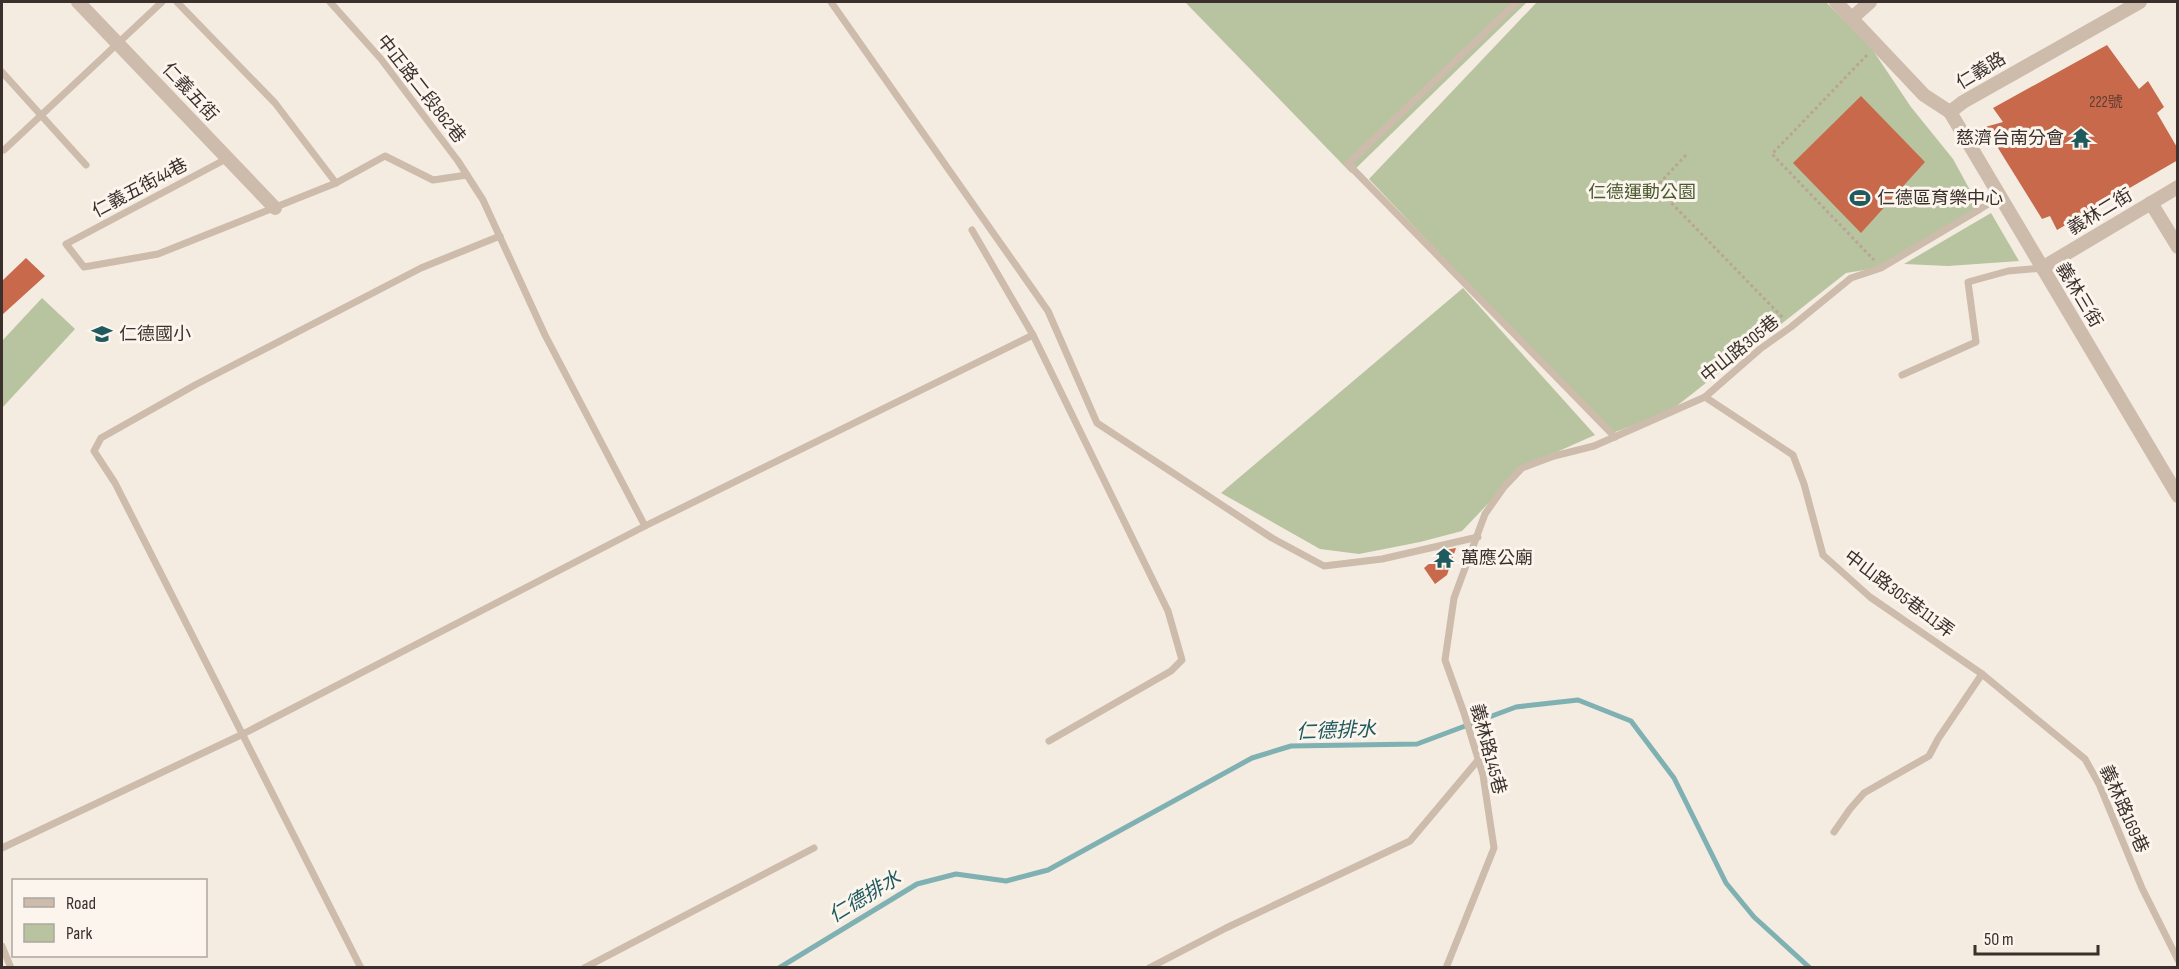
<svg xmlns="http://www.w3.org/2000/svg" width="2179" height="969" font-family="'Sofia Sans Condensed','Noto Sans TC',sans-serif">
  <rect width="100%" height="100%" fill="#f4ebe1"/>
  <g fill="#b8c4a0">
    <polygon points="1185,2 1527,2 1351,173"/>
    <polygon points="1537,2 1826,2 1870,46 1911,107 1953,159 1982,212 1889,266 1846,273 1669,412 1610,434 1369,179"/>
    <polygon points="1991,213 2019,261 1948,266 1904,264"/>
    <polygon points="1463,288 1595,435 1523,467 1462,531 1420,542 1359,554 1320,549 1221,493"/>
    <polygon points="42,298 75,329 2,408 2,341"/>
  </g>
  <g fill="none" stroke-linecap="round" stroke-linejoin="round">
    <polyline stroke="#7fb0b2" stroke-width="5" points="779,968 917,884 956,874 1006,881 1048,870 1252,758 1291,746 1417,744 1516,707 1578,700 1631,721 1674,778 1726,883 1754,917 1810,968"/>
  </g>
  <g fill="#c8694b">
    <polygon points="2107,45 2139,89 2148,81 2164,107 2157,113 2178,149 2178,160 2057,230 2050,216 2042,219 1985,127 2003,122 1993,108"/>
    <polygon points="1861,96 1925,162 1861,233 1793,163"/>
    <polygon points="26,258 45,276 2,315 2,281"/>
    <polygon points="1456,548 1447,575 1435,584 1424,568 1445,550"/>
  </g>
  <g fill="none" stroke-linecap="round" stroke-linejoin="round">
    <g stroke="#b9a596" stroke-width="3" stroke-dasharray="3 3" stroke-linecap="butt">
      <polyline points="1867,55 1772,154 1874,260"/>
      <polyline points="1686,155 1656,187 1784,319"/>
    </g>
    <g stroke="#cdbbac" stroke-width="7">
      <polyline points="177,2 275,103 336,183"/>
      <polyline points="330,2 381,59 458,161 483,200 545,335 645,526"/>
      <polyline points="831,2 1048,311 1097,423 1272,538 1324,566 1382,559 1478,537"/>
      <polyline points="1517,2 1348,164 1615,437"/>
      <polyline points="2,72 86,165"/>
      <polyline points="4,150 162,2"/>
      <polyline points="228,158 66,244 84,267 158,254 336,183 385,156 433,180 467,175"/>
      <polyline points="972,230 1033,335 1168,611 1182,660 1171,671 1049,741"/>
      <polyline points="1902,375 1976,342 1968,282 2008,271 2042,268"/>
      <polyline points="1705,397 1793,455 1804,484 1823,555 1870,597 1982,674 2085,759 2099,784 2142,888 2178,960"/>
      <polyline points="1834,832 1850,809 1864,793 1929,756 1938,739 1982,674"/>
      <polyline points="2,848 243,734 645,526 1033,335"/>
      <polyline points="2,946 11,968"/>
      <polyline points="361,968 115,483 94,451 101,438 195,385 421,268 500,236"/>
      <polyline points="584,968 814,848"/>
      <polyline points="1149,968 1226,928 1410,841 1479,759"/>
      <polyline points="1446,968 1494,848 1483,775 1464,713 1445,660 1454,598 1485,514 1504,487 1522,468 1554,456 1594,446 1705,397 1760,349 1791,327 1851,278 1881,268 2000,197"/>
    </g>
    <g stroke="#cdbbac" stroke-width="14">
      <polyline points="78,2 275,208"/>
      <polyline points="1836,2 1924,95 1950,112 1963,102 2140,2"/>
      <polyline points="1852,18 1870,2"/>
      <polyline points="1950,112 2178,496"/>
      <polyline points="2151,203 2178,247"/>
      <polyline points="2042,268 2178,187"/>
    </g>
  </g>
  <defs>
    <g id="temple-bare" transform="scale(1.62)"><path d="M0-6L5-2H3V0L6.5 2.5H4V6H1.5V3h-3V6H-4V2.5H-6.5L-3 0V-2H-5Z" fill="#1f5a5e" stroke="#fbf5ee" stroke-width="2.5" paint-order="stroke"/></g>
    <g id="stadium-bare" transform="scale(1.62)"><path d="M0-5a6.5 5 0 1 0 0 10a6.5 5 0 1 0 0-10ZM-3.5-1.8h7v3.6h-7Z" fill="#1f5a5e" stroke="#fbf5ee" stroke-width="2.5" paint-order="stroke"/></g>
    <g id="school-bare" transform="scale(1.62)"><path d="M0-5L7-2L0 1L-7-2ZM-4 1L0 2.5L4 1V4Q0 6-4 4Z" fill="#1f5a5e" stroke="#fbf5ee" stroke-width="2.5" paint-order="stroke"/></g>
  </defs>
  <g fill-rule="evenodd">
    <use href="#temple-bare" x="2081" y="138"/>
    <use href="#stadium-bare" x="1860" y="198"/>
    <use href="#school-bare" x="102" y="334"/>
    <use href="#temple-bare" x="1444" y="558"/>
  </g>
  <g text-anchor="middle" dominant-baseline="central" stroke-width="6" stroke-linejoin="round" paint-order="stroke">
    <g font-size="15" fill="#5e3e33">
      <text x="2106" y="102">222號</text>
    </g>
    <g font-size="18" fill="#3b302b" stroke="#fbf5ee">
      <text transform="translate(1981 71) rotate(-31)">仁義路</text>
      <text transform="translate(421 89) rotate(52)">中正路二段862巷</text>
      <text transform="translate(190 92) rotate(47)">仁義五街</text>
      <text transform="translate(140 188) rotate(-28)">仁義五街44巷</text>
      <text transform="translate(2100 212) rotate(-31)">義林二街</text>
      <text transform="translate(2079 295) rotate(59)">義林三街</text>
      <text transform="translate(1740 349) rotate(-39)">中山路305巷</text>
      <text transform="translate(1899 594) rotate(37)">中山路305巷111弄</text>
      <text transform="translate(1488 749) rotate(75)">義林路145巷</text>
      <text transform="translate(2124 809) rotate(66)">義林路169巷</text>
    </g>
    <g font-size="18" fill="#3b302b" stroke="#fbf5ee" text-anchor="start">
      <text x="2064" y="138" text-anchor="end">慈濟台南分會</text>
      <text x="1877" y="198">仁德區育樂中心</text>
      <text x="119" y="334">仁德國小</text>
      <text x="1461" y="558">萬應公廟</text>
    </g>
    <g font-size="18" fill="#4a5a2e" stroke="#fbf5ee">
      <text x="1642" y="192">仁德運動公園</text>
    </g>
    <g font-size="20" font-style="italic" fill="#1f5a5e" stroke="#fbf5ee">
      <text transform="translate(1336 731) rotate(-2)">仁德排水</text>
      <text transform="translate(865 897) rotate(-31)">仁德排水</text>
    </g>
  </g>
  <rect width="2179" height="969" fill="none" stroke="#3b302b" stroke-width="6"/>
  <rect x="12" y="879" width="195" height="78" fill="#fbf5ee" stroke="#aea6a0" stroke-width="1.5"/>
  <rect x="24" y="898" width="30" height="9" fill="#cdbbac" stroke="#aea6a0" stroke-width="1.5"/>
  <text x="66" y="909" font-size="18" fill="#3b302b">Road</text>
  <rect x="24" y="924" width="30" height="18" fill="#b8c4a0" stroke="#aea6a0" stroke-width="1.5"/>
  <text x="66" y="939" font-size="18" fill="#3b302b">Park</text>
  <path d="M1975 945v9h123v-9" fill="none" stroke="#3b302b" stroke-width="3"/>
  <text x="1984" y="945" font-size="18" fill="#3b302b" stroke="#fbf5ee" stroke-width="4.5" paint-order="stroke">50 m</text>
</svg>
